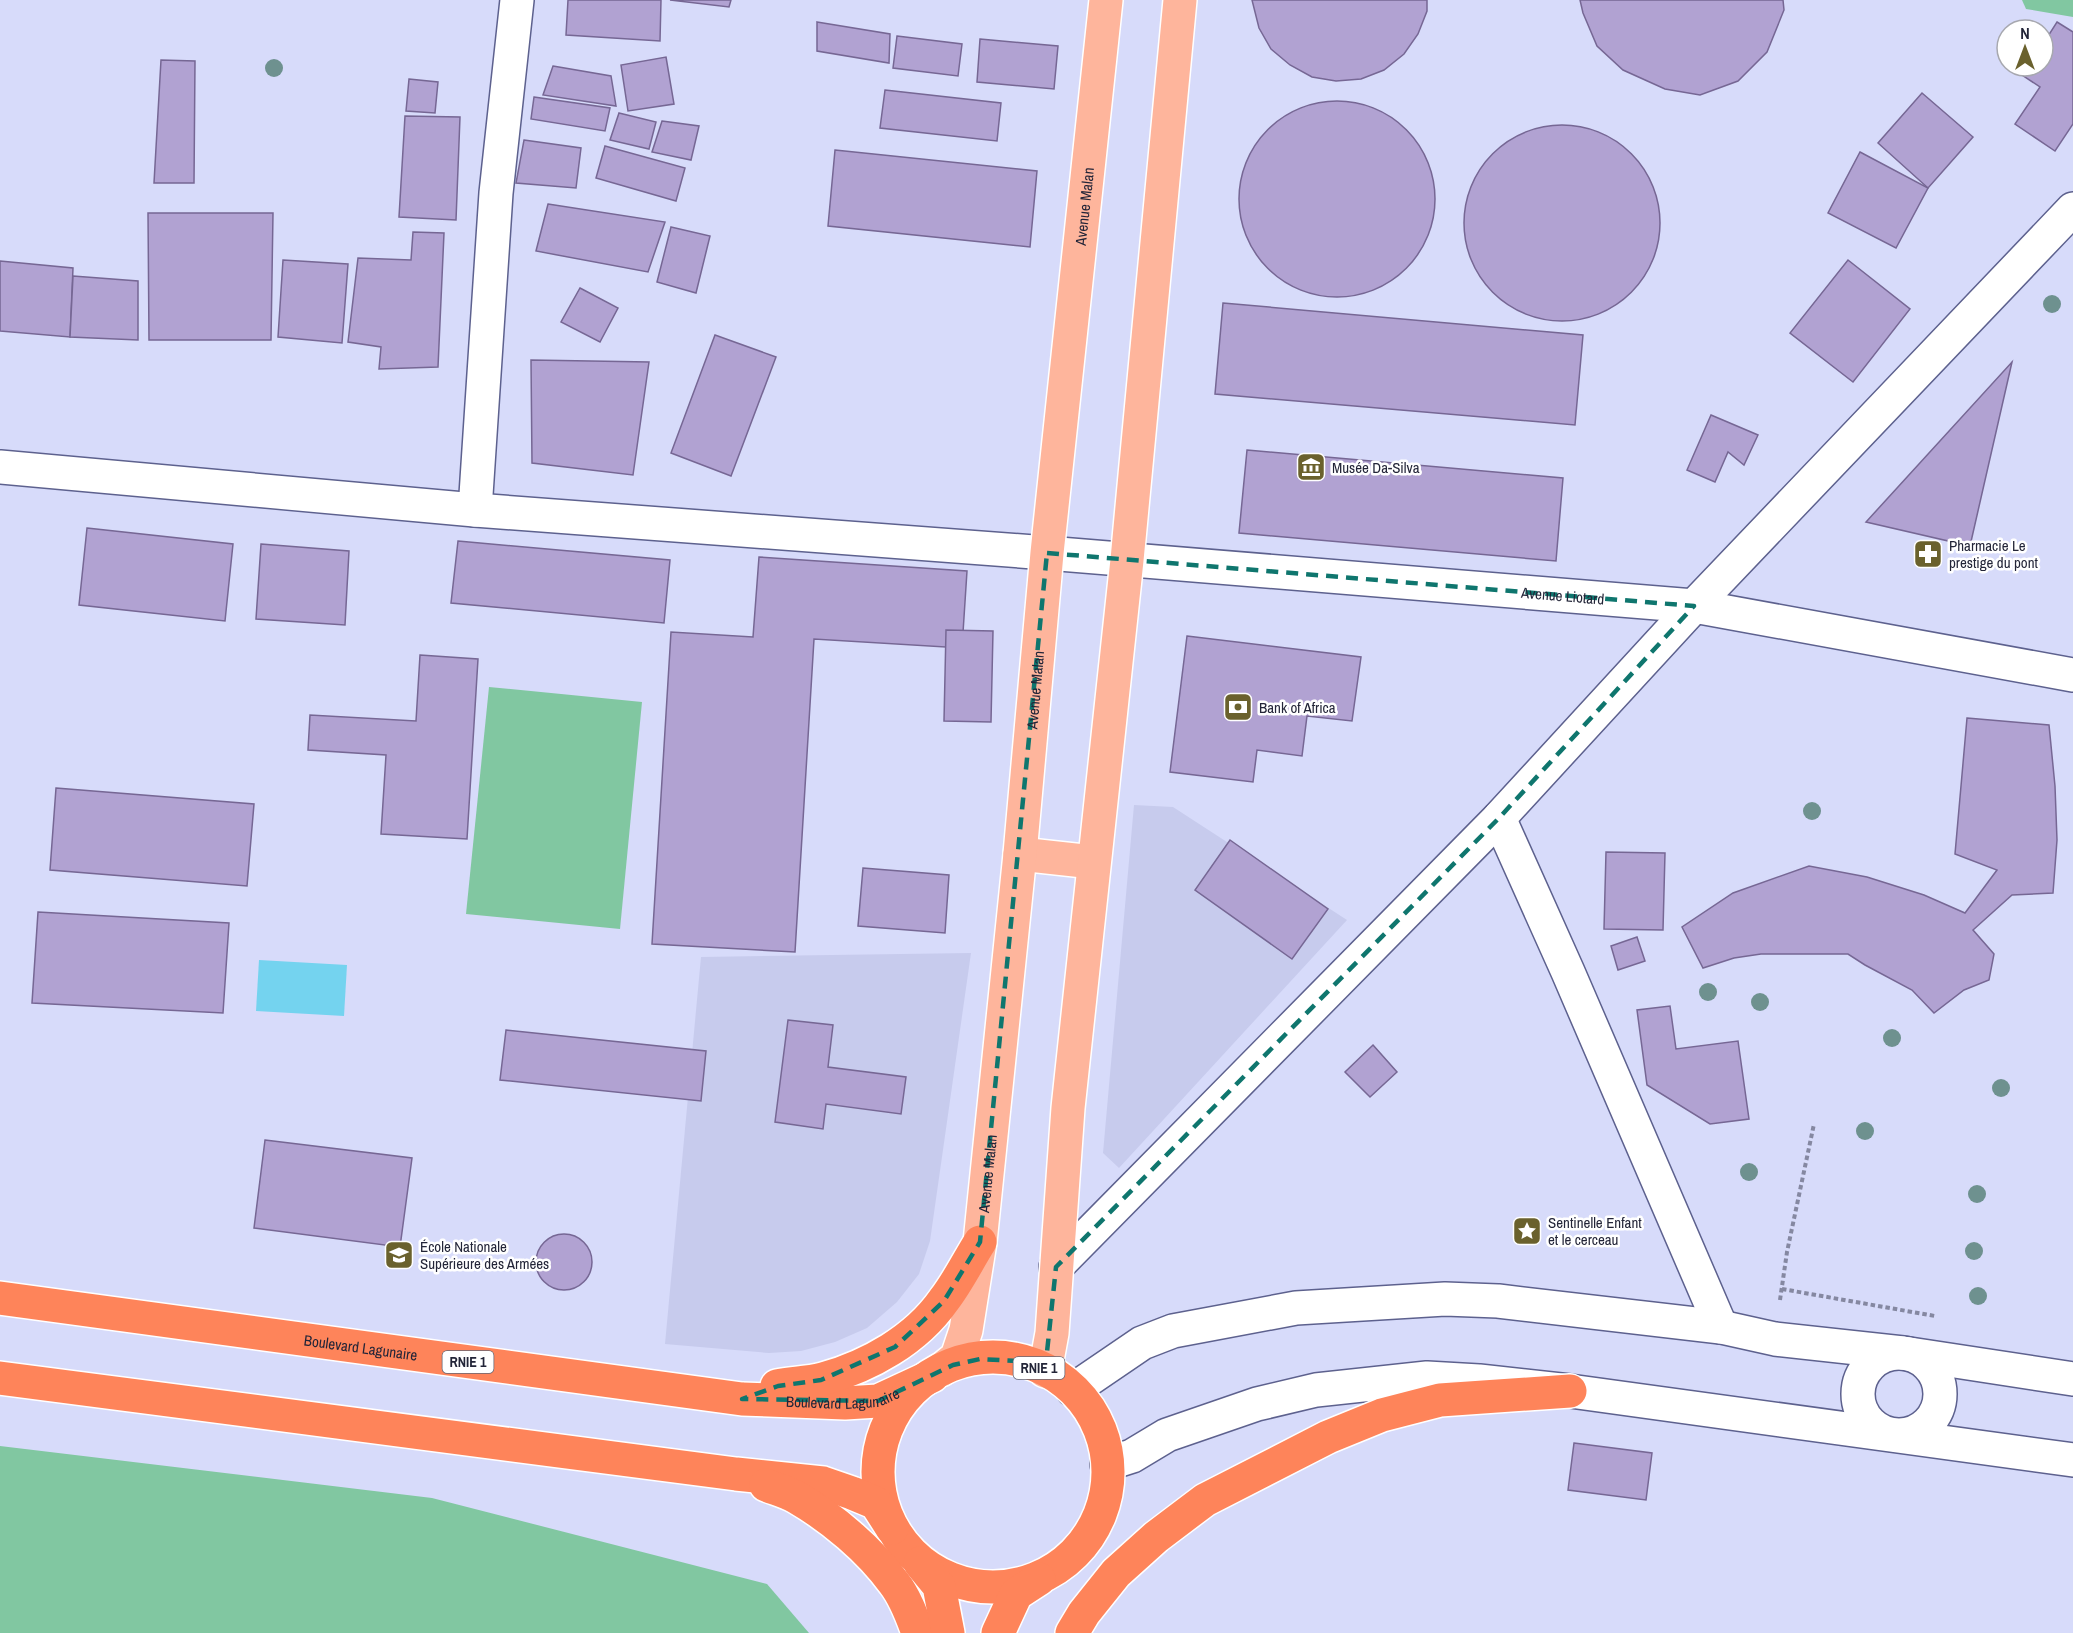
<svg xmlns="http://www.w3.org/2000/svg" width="2073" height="1633" font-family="'Archivo Narrow',sans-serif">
  <rect width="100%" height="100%" fill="#d7dbfa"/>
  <g fill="#c7cbed">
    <polygon points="1134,805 1173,807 1347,920 1119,1168 1103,1153"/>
    <polygon points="971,953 930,1241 919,1274 897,1302 867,1328 835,1342 801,1351 769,1353 665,1344 701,957"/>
  </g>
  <g fill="#81c7a1">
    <polygon points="2022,0 2073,0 2073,17 2026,9"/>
    <polygon points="489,687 642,702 620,929 466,914"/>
    <polygon points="0,1446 432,1498 767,1584 809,1633 0,1633"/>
  </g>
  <polygon fill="#74d3ef" points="259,960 347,965 344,1016 256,1011"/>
  <g fill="#b1a2d2" stroke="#766794" stroke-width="1.5">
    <polygon points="568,0 661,0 660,41 566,35"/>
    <polygon points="670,0 731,0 729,7"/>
    <polygon points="1252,0 1427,0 1427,11 1418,34 1404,54 1384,70 1361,79 1336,81 1312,77 1290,65 1271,49 1259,28"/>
    <polygon points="1580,0 1783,0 1784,10 1767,52 1738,81 1700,95 1665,89 1623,70 1597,46 1583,13"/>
    <polygon points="817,22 890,34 889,63 817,51"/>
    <polygon points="2057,22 2073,32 2073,124 2055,151 2015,124 2040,87 2022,75 2028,66 2043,66 2043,44"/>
    <polygon points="897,36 962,44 958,76 893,68"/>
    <polygon points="980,39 1058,46 1054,89 977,82"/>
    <polygon points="666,57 674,104 628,111 621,65"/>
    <polygon points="161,60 195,61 194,183 154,183"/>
    <polygon points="553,66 611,76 616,106 543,95"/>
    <polygon points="409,79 438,82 435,113 406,111"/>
    <polygon points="885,90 1001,103 997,141 880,128"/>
    <polygon points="1922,93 1973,137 1928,188 1878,143"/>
    <polygon points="534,97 610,108 605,131 531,119"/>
    <circle cx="1337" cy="199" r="98"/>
    <polygon points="619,113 656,122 649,149 610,140"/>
    <polygon points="405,116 460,117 456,220 399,217"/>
    <polygon points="662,121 699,126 691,160 652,152"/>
    <circle cx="1562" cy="223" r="98"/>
    <polygon points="524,140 581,148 576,188 516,183"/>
    <polygon points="605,146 685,168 676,201 596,178"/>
    <polygon points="835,150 1037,171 1030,247 828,226"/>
    <polygon points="1860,152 1928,188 1896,248 1828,213"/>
    <polygon points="548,204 665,222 648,272 536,251"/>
    <polygon points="148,213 273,213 271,340 149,340"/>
    <polygon points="671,227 710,236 696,293 657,282"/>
    <polygon points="413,232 444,233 438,367 379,369 381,347 348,342 358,258 411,260"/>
    <polygon points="283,260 348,264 342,343 278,337"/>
    <polygon points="1848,260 1910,309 1853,382 1790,333"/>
    <polygon points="0,261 73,268 70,337 0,331"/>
    <polygon points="73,276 138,281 138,340 70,337"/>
    <polygon points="580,288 618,308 600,342 561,322"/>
    <polygon points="1223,303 1583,335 1575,425 1215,394"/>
    <polygon points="715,335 776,357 731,476 671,453"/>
    <polygon points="531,360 649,362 633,475 532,463"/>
    <polygon points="2012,362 1970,546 1866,522"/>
    <polygon points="1711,415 1758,435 1744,465 1728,452 1715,482 1687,470"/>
    <polygon points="1247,450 1563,478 1556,561 1239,533"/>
    <polygon points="87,528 233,544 225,621 79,605"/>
    <polygon points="458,541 670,560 664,623 451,603"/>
    <polygon points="261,544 349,551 345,625 256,619"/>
    <polygon points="759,557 967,571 962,648 814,639 795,952 652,944 671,632 753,637"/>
    <polygon points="946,630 993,631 991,722 944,721"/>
    <polygon points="1187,636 1361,657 1352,721 1307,716 1302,756 1257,750 1253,782 1170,772"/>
    <polygon points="420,655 478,659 467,839 381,834 386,755 308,750 310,715 416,721"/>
    <polygon points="1967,718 2049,725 2055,786 2057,840 2053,893 2012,895 1973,930 1994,954 1989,980 1964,990 1934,1013 1912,990 1865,965 1848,954 1761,954 1734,958 1703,968 1682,927 1733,893 1809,866 1867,877 1924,895 1965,913 1997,870 1955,854"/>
    <polygon points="56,788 254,804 247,886 50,870"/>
    <polygon points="1230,840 1328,909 1292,959 1195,890"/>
    <polygon points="1606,852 1665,853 1663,930 1604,929"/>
    <polygon points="863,868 949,875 945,933 858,926"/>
    <polygon points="38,912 229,923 223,1013 32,1003"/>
    <polygon points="1637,937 1645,961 1618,970 1611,946"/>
    <polygon points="1670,1006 1676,1049 1738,1041 1749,1119 1710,1124 1647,1085 1637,1010"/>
    <polygon points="788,1020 833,1025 828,1067 906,1077 901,1114 826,1104 823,1129 775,1122"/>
    <polygon points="506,1030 706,1051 701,1101 500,1080"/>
    <polygon points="1373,1045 1397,1072 1370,1097 1345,1072"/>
    <polygon points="265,1140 412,1158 400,1247 254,1228"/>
    <circle cx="564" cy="1262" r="28"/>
    <polygon points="1574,1443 1652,1453 1646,1500 1568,1490"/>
  </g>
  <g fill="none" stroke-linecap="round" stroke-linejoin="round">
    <g stroke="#5d618e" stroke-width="36">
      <g id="minor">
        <path id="s1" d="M0 467 475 510 1047 553 1694 606 2073 675"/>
        <polyline points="475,510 496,193 517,0"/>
        <polyline points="1499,818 1568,972 1721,1327"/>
        <polyline points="1056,1267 1499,818 1694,606 2073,209"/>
        <circle cx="1899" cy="1394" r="41"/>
        <polyline points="1073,1390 1142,1343 1173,1331 1296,1308 1445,1299 1498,1301 1721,1327 1775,1339 1903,1353 2073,1379"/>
        <polyline points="1107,1464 1132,1456 1167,1435 1257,1404 1316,1390 1427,1378 1479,1381 1570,1391 2073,1460"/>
      </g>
    </g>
    <g stroke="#fff" stroke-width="36">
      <g id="major">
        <polyline points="1020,854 1093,862"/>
        <path id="s2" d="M941 1370 957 1357 966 1330 980 1242 1020 854 1047 553 1106 0"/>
        <polyline points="1045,1371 1052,1333 1068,1108 1127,560 1180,0"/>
      </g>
    </g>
    <g stroke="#fff" stroke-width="36">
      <g id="highway">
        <path id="s3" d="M0 1298 742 1399 845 1403 878 1401 932 1376"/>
        <circle cx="993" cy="1472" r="115"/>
        <polyline points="0,1378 736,1474 823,1483 852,1493 876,1503 892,1528"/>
        <path d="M777 1386C792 1383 808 1383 823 1379 869 1366 916 1340 944 1300 958 1282 968 1261 980 1242"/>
        <path d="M766 1485C776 1489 787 1492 796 1497 832 1518 869 1549 894 1583 905 1597 912 1616 918 1633"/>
        <polyline points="920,1563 939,1586 948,1633"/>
        <polyline points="998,1633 1016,1594 1039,1579"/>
        <polyline points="1072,1633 1084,1613 1116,1573 1156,1537 1205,1500 1328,1437 1382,1415 1440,1400 1570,1391"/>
      </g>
    </g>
    <g stroke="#8588a1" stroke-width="4" stroke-dasharray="4.5 3" stroke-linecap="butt">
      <polyline points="1782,1289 1935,1316"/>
      <polyline points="1780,1300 1787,1252 1814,1124"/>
    </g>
    <use href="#minor" stroke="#fff" stroke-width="33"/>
    <use href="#major" stroke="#feb59c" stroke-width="33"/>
    <use href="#highway" stroke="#fe845a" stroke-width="33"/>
  </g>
  <g fill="#6e918f">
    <circle cx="274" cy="68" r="9"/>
    <circle cx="2052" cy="304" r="9"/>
    <circle cx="1812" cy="811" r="9"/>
    <circle cx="1708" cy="992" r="9"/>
    <circle cx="1760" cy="1002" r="9"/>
    <circle cx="1892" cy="1038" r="9"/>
    <circle cx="2001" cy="1088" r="9"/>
    <circle cx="1865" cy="1131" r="9"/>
    <circle cx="1749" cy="1172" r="9"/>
    <circle cx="1977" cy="1194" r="9"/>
    <circle cx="1974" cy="1251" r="9"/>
    <circle cx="1978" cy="1296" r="9"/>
  </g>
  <path fill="none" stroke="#0f766e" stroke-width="4.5" stroke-dasharray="12 8" stroke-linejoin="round" d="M1047 553 1694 606 1499 818 1056 1267 1045 1371 1019 1361 980 1359 953 1365 878 1401 742 1399 778 1386 821 1380 895 1347 944 1301 980 1242Z"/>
  <defs>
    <g id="museum-square" transform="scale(1.5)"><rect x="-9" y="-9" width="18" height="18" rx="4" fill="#6a612d" stroke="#fff"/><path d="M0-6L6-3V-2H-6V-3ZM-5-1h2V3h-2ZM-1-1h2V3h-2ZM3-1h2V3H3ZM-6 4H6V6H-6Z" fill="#fff"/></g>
    <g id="pharmacy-square" transform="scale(1.5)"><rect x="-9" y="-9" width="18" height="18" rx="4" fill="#6a612d" stroke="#fff"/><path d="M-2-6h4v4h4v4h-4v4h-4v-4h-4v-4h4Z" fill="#fff"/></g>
    <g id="bank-square" transform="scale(1.5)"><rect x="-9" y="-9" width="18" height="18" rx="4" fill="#6a612d" stroke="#fff"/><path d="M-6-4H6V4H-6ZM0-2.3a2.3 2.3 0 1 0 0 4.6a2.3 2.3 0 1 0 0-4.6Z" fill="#fff"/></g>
    <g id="sight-square" transform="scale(1.5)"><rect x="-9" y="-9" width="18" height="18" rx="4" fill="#6a612d" stroke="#fff"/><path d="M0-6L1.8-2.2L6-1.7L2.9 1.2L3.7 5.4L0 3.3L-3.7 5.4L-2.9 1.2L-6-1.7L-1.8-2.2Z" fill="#fff"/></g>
    <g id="school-square" transform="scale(1.5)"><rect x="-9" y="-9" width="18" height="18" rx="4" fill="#6a612d" stroke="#fff"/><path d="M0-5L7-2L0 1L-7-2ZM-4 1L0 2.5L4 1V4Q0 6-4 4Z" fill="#fff"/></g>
  </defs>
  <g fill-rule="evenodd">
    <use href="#museum-square" x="1311" y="467"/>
    <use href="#pharmacy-square" x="1928" y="554"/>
    <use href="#bank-square" x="1238" y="707"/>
    <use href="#sight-square" x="1527" y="1231"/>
    <use href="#school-square" x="399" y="1255"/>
  </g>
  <g text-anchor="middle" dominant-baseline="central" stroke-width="5" stroke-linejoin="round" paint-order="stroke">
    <g fill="#fff" stroke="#656674" stroke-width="1.5">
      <rect x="442.5" y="1351" width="51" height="22" rx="4.5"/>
      <rect x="1013.5" y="1357" width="51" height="22" rx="4.5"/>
    </g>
    <g font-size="14" font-weight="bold" fill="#232538">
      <text x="468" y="1362">RNIE 1</text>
      <text x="1039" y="1368">RNIE 1</text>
    </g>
    <g font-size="15" fill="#232538" stroke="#fff">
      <text stroke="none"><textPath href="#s2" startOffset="1179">Avenue Malan</textPath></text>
      <text stroke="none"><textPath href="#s1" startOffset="1568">Avenue Liotard</textPath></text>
      <text stroke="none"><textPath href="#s2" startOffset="693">Avenue Malan</textPath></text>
      <text stroke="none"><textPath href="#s2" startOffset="207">Avenue Malan</textPath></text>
      <text stroke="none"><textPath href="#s3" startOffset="364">Boulevard Lagunaire</textPath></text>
      <text stroke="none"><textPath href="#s3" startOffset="850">Boulevard Lagunaire</textPath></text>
    </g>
    <g font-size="15" fill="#232538" stroke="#fff" text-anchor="start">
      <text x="1332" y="467">Musée Da-Silva</text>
      <text x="1949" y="545">Pharmacie Le<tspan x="1949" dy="17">prestige du pont</tspan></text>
      <text x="1259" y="707">Bank of Africa</text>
      <text x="1548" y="1222">Sentinelle Enfant<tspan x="1548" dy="17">et le cerceau</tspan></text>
      <text x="420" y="1246">École Nationale<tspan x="420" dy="17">Supérieure des Armées</tspan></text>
    </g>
  </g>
  <g transform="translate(2025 48)"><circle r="28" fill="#ffffff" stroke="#a7a8af" stroke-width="1.5"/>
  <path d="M0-4.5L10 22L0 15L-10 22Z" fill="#6a612d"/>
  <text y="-9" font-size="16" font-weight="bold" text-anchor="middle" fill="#232538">N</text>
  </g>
</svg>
